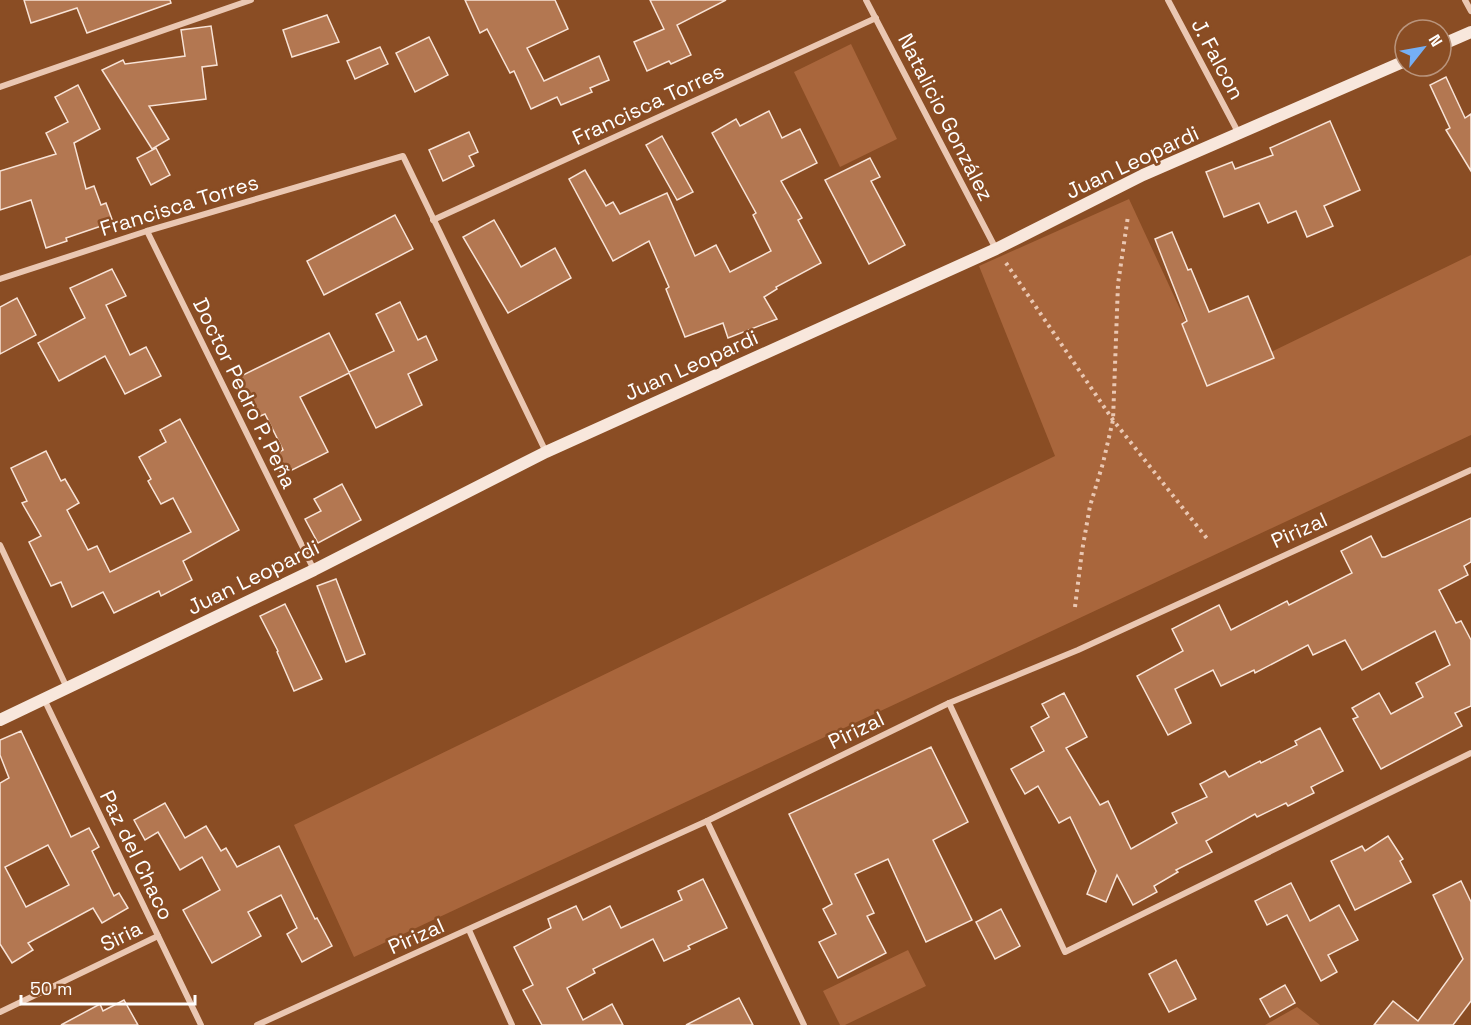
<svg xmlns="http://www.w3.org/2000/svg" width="1471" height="1025" font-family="'Space Grotesk',sans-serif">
  <rect width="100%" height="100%" fill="#8a4d24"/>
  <g fill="#a9663c">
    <polygon points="851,44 897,139 840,167 794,72"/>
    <polygon points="1129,199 1213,380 1471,255 1471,435 354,957 294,825 1055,456 979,266"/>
    <polygon points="908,950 926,986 845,1025 840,1025 823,991"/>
    <polygon points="1297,1007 1320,1025 1265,1025"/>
  </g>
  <g fill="#b37751" stroke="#f8e3d6" stroke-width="1.5" fill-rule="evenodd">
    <polygon points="24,0 170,0 171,3 87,33 77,8 31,23"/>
    <polygon points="465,0 555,0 568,29 527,48 544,81 599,56 609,80 590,88 592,92 561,105 557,97 531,109 514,71 510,73 487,29 480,33"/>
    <polygon points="650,0 726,0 677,25 691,55 671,64 669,61 647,71 634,42 664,29"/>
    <polygon points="327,15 339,42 292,57 283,30"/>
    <polygon points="211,26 217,65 202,67 206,99 149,106 169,139 152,149 102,70 123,60 125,64 185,56 181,30"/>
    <polygon points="429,37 448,75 415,92 396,53"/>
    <polygon points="380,47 388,64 355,79 347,61"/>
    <polygon points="1446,77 1465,118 1471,114 1471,171 1446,130 1450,128 1430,85"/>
    <polygon points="78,85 100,129 74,143 86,189 94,186 101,205 106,203 113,222 66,238 67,241 46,248 31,200 0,210 0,171 56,154 46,133 68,122 55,97"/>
    <polygon points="769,111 782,138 800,129 817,163 781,181 802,218 798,220 821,263 776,287 777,289 764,297 777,319 728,338 723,323 685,337 666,289 669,287 649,241 613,261 569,179 585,170 606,206 613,202 620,214 667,193 695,256 716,245 730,272 771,251 753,215 756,213 712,133 736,119 740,126"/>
    <polygon points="1330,121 1360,190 1324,206 1333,226 1307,237 1296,211 1268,223 1259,203 1224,217 1206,172 1232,162 1235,169 1273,155 1270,148"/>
    <polygon points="469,132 478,152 469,156 474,166 443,181 429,150"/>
    <polygon points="662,136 693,192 677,200 646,145"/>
    <polygon points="156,148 170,175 151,185 137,158"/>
    <polygon points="870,158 880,177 871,181 905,245 869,264 825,180"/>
    <polygon points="395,215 413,249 324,295 307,261"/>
    <polygon points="494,220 521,267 555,248 571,278 508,313 463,237"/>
    <polygon points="1172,232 1188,270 1191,269 1209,312 1248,296 1274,358 1207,386 1182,324 1187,321 1155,239"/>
    <polygon points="112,269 126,296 106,305 130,355 146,347 161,376 125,394 105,356 59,381 38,343 85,318 70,288"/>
    <polygon points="17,298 36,335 0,354 0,307"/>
    <polygon points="400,302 418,340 426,336 437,360 408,374 422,405 376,428 349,373 300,397 328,452 282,475 272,456 283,450 265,414 258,417 239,377 329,333 349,372 394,351 376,314"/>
    <polygon points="180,419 239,530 183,561 192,580 161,596 159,591 114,613 103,592 72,607 61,582 51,586 29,542 41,536 22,503 27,501 11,468 46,451 61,481 65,479 79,503 67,510 88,550 97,546 110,572 191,532 173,498 161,504 148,481 151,479 139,457 166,442 160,430"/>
    <polygon points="342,484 361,520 318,543 305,519 321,511 314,499"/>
    <polygon points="1471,518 1471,562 1464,566 1468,575 1439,590 1456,623 1461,621 1471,640 1471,706 1455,713 1462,726 1381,769 1353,719 1358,717 1352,708 1379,693 1391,714 1423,697 1416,683 1450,665 1435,631 1362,670 1345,640 1313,655 1308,645 1255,673 1254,670 1221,686 1213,670 1175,689 1191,723 1168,735 1137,676 1183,651 1172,629 1219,605 1231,630 1287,601 1289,605 1352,573 1341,551 1371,536 1382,557 1385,557"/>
    <polygon points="336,579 365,654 346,662 317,586"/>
    <polygon points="285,604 322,679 294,691 277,652 278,651 260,616"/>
    <polygon points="1064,693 1087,737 1066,748 1100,805 1108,801 1131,849 1177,823 1172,813 1207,797 1200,784 1225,771 1229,777 1260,761 1261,763 1297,745 1295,741 1320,728 1343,771 1311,787 1314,793 1288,806 1286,803 1257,817 1255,814 1206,841 1212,852 1176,870 1178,872 1154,886 1157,892 1133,905 1117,875 1106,902 1087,894 1096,871 1070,817 1059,823 1038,786 1025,794 1011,769 1044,751 1031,727 1049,717 1042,704"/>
    <path d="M21 731 71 837 89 828 99 847 92 851 114 896 119 893 128 908 102 923 93 908 28 943 33 950 12 963 0 944V783L9 778 0 755V740ZM48 845 69 885 26 907 5 867Z"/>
    <polygon points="931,747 968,822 933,840 972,920 926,942 888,859 855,874 874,913 867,916 886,953 838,978 819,942 836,934 823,909 832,904 789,814"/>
    <polygon points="165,803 185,838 206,826 221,851 226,848 237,867 279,846 315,919 317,918 332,946 302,962 287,934 297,928 281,895 248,912 261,936 212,963 183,910 220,890 202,857 180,870 158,832 145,840 134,820"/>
    <polygon points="1388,836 1403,859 1400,861 1411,882 1355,910 1331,861 1362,846 1365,851"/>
    <polygon points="703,879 727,928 688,946 690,949 664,961 653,939 593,969 595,973 567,988 583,1020 612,1004 623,1025 542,1025 523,990 533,985 514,947 551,928 548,919 576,906 583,920 610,906 621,928 682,900 678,891"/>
    <polygon points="1461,881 1471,902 1471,1001 1453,1025 1374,1025 1393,1001 1418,1021 1463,959 1433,895"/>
    <polygon points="1291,883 1310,921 1339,905 1358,940 1328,955 1337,972 1321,981 1287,915 1267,925 1255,901"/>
    <polygon points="1001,909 1020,946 995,959 976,922"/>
    <polygon points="1176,960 1196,999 1169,1012 1149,974"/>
    <polygon points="1285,985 1295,1003 1270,1017 1260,999"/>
    <polygon points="739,998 753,1025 686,1025"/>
    <polygon points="124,1000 138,1025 61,1025 100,1004 103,1011"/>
  </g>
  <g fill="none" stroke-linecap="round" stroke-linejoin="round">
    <g stroke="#eac7b2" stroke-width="4" stroke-dasharray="3 4.5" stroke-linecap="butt">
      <polyline points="1006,263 1113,420 1209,541"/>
      <polyline points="1075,607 1082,551 1090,506 1103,463 1113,420 1118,284 1128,216"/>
    </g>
    <g stroke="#eac7b2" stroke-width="6">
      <polyline points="866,0 996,249"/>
      <polyline points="1168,0 1239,134"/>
      <polyline points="1465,0 1471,11"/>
      <polyline points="0,87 251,0"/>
      <polyline points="433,220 876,18"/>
      <polyline points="147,231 314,570"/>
      <polyline points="0,279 147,231 403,156 546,452"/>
      <polyline points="0,545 67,688"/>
      <polyline points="44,699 201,1025"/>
      <polyline points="949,703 1065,952 1471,753"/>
      <polyline points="707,821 804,1025"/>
      <polyline points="469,930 512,1025"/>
      <polyline points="0,1012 158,936"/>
      <polyline points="257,1025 707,821 949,703 1078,650 1471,470"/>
    </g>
    <g stroke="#f8e7dc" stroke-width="12">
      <polyline points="1441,45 1471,32"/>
      <polyline points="0,720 314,570 546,452 996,249 1143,175 1405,61"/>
    </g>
  </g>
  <g text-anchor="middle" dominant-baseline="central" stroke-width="5" stroke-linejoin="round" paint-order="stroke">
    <g font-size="21" fill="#fff" stroke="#8a4d24">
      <text transform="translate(1218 59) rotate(62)">J. Falcon</text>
      <text transform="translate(648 104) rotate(-25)">Francisca Torres</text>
      <text transform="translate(946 117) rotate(63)">Natalicio González</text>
      <text transform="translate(1132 162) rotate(-25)">Juan Leopardi</text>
      <text transform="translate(179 205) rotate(-17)">Francisca Torres</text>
      <text transform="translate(691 365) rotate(-24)">Juan Leopardi</text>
      <text transform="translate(245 393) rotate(64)">Doctor Pedro P. Peña</text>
      <text transform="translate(1299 530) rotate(-24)">Pirizal</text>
      <text transform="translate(253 577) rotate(-26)">Juan Leopardi</text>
      <text transform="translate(856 730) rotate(-26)">Pirizal</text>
      <text transform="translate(137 855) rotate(64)">Paz del Chaco</text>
      <text transform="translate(121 936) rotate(-26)">Siria</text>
      <text transform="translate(416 936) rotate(-24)">Pirizal</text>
    </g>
  </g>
  <g transform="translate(1423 48) rotate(59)"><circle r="28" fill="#8a4d24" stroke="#b9947c" stroke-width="1.5"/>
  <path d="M0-4.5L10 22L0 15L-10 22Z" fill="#75aff4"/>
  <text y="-9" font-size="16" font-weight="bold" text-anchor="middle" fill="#ffffff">N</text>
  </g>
  <path d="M21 995v9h174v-9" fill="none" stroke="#ffffff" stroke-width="3"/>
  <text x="30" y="995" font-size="18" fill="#ffffff" stroke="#8a4d24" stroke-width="4.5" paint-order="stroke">50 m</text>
</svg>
